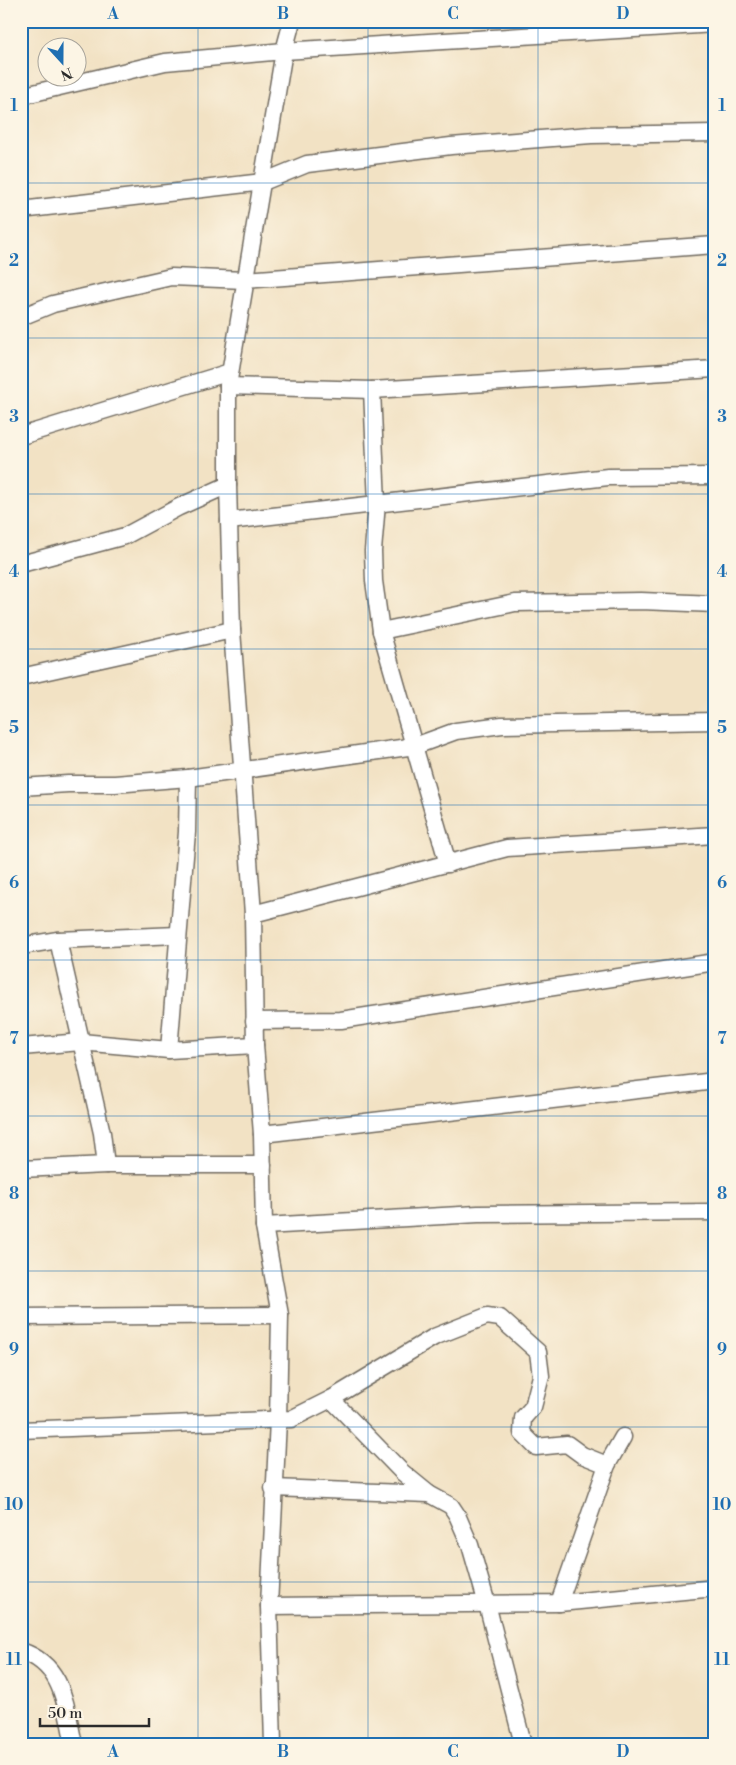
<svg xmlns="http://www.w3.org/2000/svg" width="736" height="1765" font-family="'Libre Bodoni',serif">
  <rect width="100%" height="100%" fill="#fcf5e5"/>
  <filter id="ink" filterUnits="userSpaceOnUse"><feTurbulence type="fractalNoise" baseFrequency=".02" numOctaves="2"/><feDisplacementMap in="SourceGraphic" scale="10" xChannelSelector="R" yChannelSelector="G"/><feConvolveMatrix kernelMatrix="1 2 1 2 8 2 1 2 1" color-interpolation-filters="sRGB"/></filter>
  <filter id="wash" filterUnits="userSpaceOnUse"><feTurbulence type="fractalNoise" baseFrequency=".0096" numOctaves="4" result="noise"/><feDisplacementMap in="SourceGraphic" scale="20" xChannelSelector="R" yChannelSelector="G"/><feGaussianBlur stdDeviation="1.12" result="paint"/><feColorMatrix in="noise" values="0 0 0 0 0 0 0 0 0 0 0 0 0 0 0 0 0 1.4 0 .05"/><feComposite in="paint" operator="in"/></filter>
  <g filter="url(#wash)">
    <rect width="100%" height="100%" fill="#f2e2c4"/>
  </g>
  <g filter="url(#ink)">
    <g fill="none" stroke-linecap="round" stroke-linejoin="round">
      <g stroke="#716b61" stroke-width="19">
        <g id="minor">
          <polyline points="21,96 165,62 284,51 715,24"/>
          <polyline points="21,210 263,182 307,164 451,146 591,135 715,133"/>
          <polyline points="21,317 53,304 171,277 245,280 715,245"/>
          <polyline points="228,386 372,390 715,369"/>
          <polyline points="372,390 377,503 373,551 374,581 381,631 448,864"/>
          <polyline points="21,436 230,372"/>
          <polyline points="229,521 608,477 715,476"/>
          <polyline points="21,564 125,536 179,507 228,485"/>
          <polyline points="381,631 515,603 641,601 715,604"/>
          <polyline points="21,677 232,630"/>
          <polyline points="21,787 68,784 115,784 188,778 415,746 456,731 502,725 715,721"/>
          <polyline points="253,914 507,848 715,835"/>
          <polyline points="58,940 102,1133 106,1165"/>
          <polyline points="21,946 58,940 178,935"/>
          <polyline points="254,1021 341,1020 715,962"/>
          <polyline points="21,1047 81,1042 169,1050 255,1045"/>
          <polyline points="169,1050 187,832 188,778"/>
          <polyline points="262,1134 715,1081"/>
          <polyline points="21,1169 106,1165 263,1165"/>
          <polyline points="264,1226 478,1214 715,1212"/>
          <polyline points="21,1317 280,1315"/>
          <polyline points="331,1399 434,1337 487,1316 500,1318 538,1352 541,1376 533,1407 523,1418 522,1433 536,1447 567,1444 582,1455 607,1465"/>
          <polyline points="21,1430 291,1419 331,1399 402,1472 429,1494 451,1506 457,1515 470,1545 487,1604 523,1744"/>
          <polyline points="273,1488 429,1494"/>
          <polyline points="559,1603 607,1465 623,1437"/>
          <polyline points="269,1606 559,1603 715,1588"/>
          <path d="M21 1651C64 1665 65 1705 74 1744"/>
          <polyline points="273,1744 269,1606 278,1420 280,1315 264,1226 262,1134 255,1045 253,914 232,630 228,485 228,386 284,51 292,21"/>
        </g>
      </g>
      <use href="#minor" stroke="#fff" stroke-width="16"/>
    </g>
  </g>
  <path fill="none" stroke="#1f6fb2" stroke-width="1" stroke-opacity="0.55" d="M198 21V1744M368 21V1744M538 21V1744M21 183H715M21 338H715M21 494H715M21 649H715M21 805H715M21 960H715M21 1116H715M21 1271H715M21 1427H715M21 1582H715"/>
  <rect width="736" height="1765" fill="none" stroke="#fcf5e5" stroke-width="55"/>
  <g transform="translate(62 62) rotate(159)"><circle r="24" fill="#fcf5e5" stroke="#a8a49b"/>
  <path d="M0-4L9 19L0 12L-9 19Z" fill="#1f6fb2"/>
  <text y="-8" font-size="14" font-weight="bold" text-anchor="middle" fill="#2b2b2b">N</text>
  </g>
  <path d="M40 1718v8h109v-8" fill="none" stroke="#2b2b2b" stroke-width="2.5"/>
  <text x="48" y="1718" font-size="15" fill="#2b2b2b" stroke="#fcf5e5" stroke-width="4" paint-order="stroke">50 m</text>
  <rect x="28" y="28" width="680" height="1710" fill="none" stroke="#1f6fb2" stroke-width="2"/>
  <g font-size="16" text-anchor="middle" font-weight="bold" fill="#1f6fb2">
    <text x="113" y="19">A</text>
    <text x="283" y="19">B</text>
    <text x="453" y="19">C</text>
    <text x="623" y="19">D</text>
    <text x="14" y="111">1</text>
    <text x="722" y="111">1</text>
    <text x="14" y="266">2</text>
    <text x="722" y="266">2</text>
    <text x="14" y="422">3</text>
    <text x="722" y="422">3</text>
    <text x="14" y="577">4</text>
    <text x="722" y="577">4</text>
    <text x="14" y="733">5</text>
    <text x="722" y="733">5</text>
    <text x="14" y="888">6</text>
    <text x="722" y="888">6</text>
    <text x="14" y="1044">7</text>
    <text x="722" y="1044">7</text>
    <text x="14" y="1199">8</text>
    <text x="722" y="1199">8</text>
    <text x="14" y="1355">9</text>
    <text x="722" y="1355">9</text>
    <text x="14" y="1510">10</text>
    <text x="722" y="1510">10</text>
    <text x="14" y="1665">11</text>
    <text x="722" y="1665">11</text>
    <text x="113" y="1757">A</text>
    <text x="283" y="1757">B</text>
    <text x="453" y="1757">C</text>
    <text x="623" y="1757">D</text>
  </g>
</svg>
